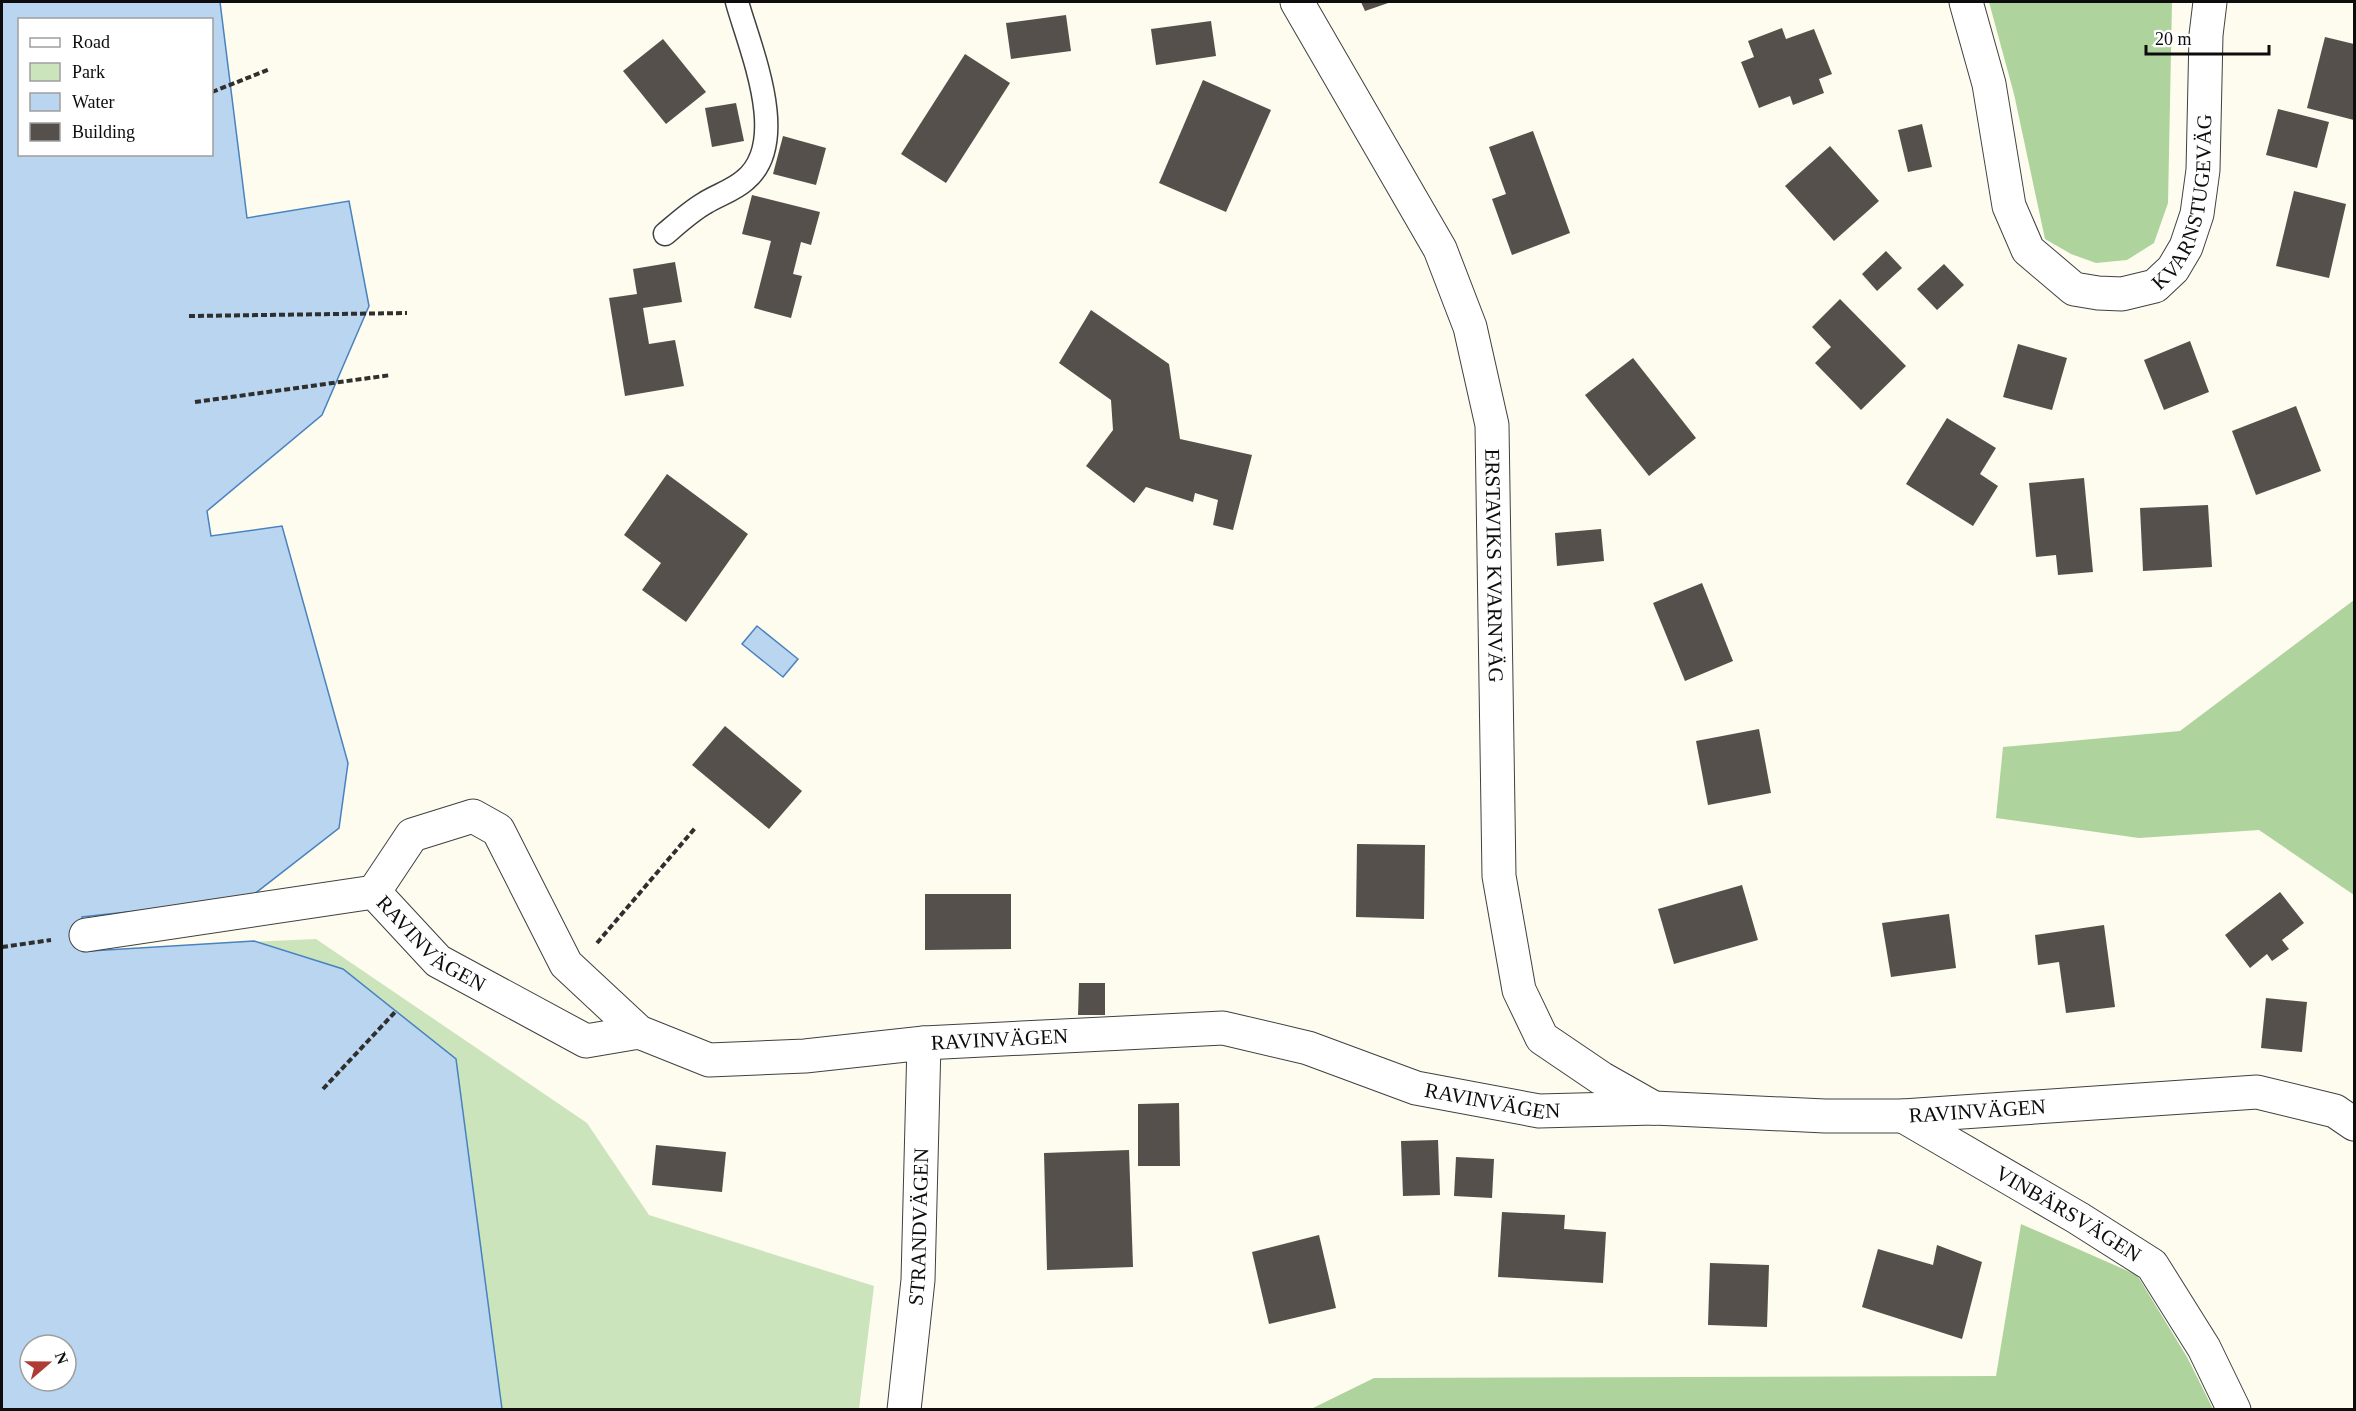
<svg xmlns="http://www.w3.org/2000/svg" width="2356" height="1411" font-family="Georgia,serif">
  <rect width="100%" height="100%" fill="#fdfcef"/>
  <polygon fill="#cce4bc" points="316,939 587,1123 649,1215 874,1286 859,1409 350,1409 183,986 224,943"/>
  <g fill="#afd39d">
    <polygon points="1989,2 2172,2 2168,203 2154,243 2127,260 2096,263 2071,254 2045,239 2014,94"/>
    <polygon points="2354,600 2354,895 2259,830 2139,838 1996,818 2003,747 2180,731"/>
    <polygon points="2021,1224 2137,1275 2187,1357 2213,1409 1311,1409 1374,1378 1996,1376"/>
  </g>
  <g fill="#b9d5ef" stroke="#4882bf" stroke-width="1.5" fill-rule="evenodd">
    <path d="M2 2H220L247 218 349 201 369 306 322 415 207 511 211 536 282 526 348 763 339 828 248 899 82 917 90 951 254 941 343 969 456 1059 502 1409 2 1410ZM20 20H212V154H20ZM30 1345H66V1381H30Z"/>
    <polygon points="757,626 798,659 783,677 742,644"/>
  </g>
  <g fill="#55504b">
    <polygon points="1361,2 1391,2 1365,11"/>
    <polygon points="1066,15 1071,51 1011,59 1006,23"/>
    <polygon points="1211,21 1216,56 1156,65 1151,29"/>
    <polygon points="1782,28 1786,39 1814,29 1832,74 1819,79 1824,93 1793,105 1790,96 1759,108 1741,62 1754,57 1748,41"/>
    <polygon points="2325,37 2354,44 2354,120 2307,108"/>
    <polygon points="663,39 706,92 666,124 623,71"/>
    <polygon points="965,54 1010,83 946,183 901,154"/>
    <polygon points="1203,80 1271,110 1226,212 1159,183"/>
    <polygon points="736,103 744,141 712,147 705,108"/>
    <polygon points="2278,109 2329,122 2317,168 2266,155"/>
    <polygon points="1922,124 1932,167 1908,172 1898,130"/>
    <polygon points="1533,131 1570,233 1512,255 1492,199 1506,194 1489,147"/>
    <polygon points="783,136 826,148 816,185 773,174"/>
    <polygon points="1830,146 1879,201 1834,241 1785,186"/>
    <polygon points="2294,191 2346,204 2329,278 2276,266"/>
    <polygon points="752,195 820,212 811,245 801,242 793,274 802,276 791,318 754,308 771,241 742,234"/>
    <polygon points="1886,251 1902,268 1877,291 1862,274"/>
    <polygon points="675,262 682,302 643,308 649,344 675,340 684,386 625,396 609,298 637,294 633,269"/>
    <polygon points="1944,264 1964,285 1937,310 1917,289"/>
    <polygon points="1840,299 1906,366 1861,410 1815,363 1831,347 1812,327"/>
    <polygon points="1091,310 1169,364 1180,439 1252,455 1233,530 1213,525 1218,500 1195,493 1193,502 1146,487 1134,503 1086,466 1113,430 1111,400 1059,363"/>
    <polygon points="2190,341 2209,392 2164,410 2144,360"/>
    <polygon points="2018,344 2067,358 2052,410 2003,397"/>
    <polygon points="1633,358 1696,438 1649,476 1585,395"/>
    <polygon points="2296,406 2321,471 2256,495 2232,431"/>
    <polygon points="1947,418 1996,448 1980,474 1998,486 1973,526 1906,484"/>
    <polygon points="667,474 748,534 686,622 642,590 661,563 624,535"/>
    <polygon points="2084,478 2093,572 2058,575 2056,555 2036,557 2029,483"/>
    <polygon points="2208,505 2212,567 2143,571 2140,508"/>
    <polygon points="1601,529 1604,561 1557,566 1555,533"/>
    <polygon points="1702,583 1733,661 1685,681 1653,603"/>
    <polygon points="725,726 802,791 769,829 692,765"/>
    <polygon points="1759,729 1771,793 1708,805 1696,741"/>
    <polygon points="1357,844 1425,845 1424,919 1356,917"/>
    <polygon points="1742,885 1758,940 1674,964 1658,909"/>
    <polygon points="2280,892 2304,923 2282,940 2289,949 2272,961 2267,954 2250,968 2225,935"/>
    <polygon points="925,894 1011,894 1011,949 925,950"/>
    <polygon points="1949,914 1956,968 1891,977 1882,923"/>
    <polygon points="2104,925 2115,1007 2066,1013 2059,962 2038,965 2035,935"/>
    <polygon points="1079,983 1105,983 1105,1015 1078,1015"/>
    <polygon points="2266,998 2307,1002 2302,1052 2261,1048"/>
    <polygon points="1179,1103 1180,1166 1138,1166 1138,1104"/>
    <polygon points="1438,1140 1440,1195 1403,1196 1401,1141"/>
    <polygon points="656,1145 726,1152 722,1192 652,1185"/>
    <polygon points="1129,1150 1133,1267 1047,1270 1044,1153"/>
    <polygon points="1456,1157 1494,1159 1492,1198 1454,1196"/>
    <polygon points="1502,1212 1565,1215 1564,1229 1606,1232 1603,1283 1498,1277"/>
    <polygon points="1319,1235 1336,1308 1269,1324 1252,1252"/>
    <polygon points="1937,1245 1982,1262 1962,1339 1862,1307 1878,1249 1933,1265"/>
    <polygon points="1710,1263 1769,1265 1767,1327 1708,1325"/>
  </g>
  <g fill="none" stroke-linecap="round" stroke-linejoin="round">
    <g stroke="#404040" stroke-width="25">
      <path id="service" d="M665 234C678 223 691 211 705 203 718 195 734 190 745 180 791 142 750 49 737 2"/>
    </g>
    <g stroke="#404040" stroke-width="35">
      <g id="minor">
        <path id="s1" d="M1297 2 1440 249 1470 327 1492 425 1499 876 1519 990 1542 1038 1601 1078 1654 1108"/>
        <path id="s2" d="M1966 2 1989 84 2009 206 2028 250 2074 289 2098 293 2122 294 2155 286 2173 269 2186 247 2197 214 2203 170 2206 35 2210 2"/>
        <polyline points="86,935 374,892"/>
        <path id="s3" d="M639 1032 566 964 498 830 473 816 412 835 374 892 438 961 586 1041 639 1032 709 1060 805 1056 924 1043 1223 1028 1308 1048 1416 1088 1539 1111 1654 1108 1825 1116H1903L2257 1092 2335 1111 2354 1124"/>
        <path id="s4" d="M1903 1116 2078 1218 2152 1265 2204 1348 2234 1410"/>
        <path id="s5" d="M904 1410 918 1280 924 1043"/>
      </g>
    </g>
    <g stroke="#2f2f2f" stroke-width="4" stroke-dasharray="6 3" stroke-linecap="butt">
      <polyline points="212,92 270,69"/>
      <polyline points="189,316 407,313"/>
      <polyline points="195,402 391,375"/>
      <polyline points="597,943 696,827"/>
      <polyline points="2,947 51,940"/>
      <polyline points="323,1089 396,1011"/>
    </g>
    <use href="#service" stroke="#fff" stroke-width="22"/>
    <use href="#minor" stroke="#fff" stroke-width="33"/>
  </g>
  <g text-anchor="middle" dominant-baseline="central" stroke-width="6" stroke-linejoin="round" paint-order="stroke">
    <g font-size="21" fill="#0d0d0d" stroke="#fff">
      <text stroke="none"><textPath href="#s2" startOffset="492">KVARNSTUGEVÄG</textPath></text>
      <text stroke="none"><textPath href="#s1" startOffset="610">ERSTAVIKS KVARNVÄG</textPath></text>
      <text stroke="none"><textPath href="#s3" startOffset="489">RAVINVÄGEN</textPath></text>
      <text stroke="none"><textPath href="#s3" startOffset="1094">RAVINVÄGEN</textPath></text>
      <text stroke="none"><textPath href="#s3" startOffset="1598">RAVINVÄGEN</textPath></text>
      <text stroke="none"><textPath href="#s3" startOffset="2084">RAVINVÄGEN</textPath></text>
      <text stroke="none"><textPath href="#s4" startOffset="192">VINBÄRSVÄGEN</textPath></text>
      <text stroke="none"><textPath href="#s5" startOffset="184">STRANDVÄGEN</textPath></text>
    </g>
  </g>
  <rect width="2356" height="1411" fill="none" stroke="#0d0d0d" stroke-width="6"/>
  <rect x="18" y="18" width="195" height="138" fill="#ffffff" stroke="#9e9e9e" stroke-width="1.5"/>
  <rect x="30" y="38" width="30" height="9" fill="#ffffff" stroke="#9e9e9e" stroke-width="1.5"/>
  <text x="72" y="48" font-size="18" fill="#0d0d0d">Road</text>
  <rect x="30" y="63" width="30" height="18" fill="#cce4bc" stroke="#9e9e9e" stroke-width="1.5"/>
  <text x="72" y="78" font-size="18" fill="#0d0d0d">Park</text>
  <rect x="30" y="93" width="30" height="18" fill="#b9d5ef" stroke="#9e9e9e" stroke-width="1.5"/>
  <text x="72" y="108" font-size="18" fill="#0d0d0d">Water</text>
  <rect x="30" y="123" width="30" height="18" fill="#55504b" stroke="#9e9e9e" stroke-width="1.5"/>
  <text x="72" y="138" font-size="18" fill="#0d0d0d">Building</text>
  <g transform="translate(48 1363) rotate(70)"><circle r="28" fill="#ffffff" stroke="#9e9e9e" stroke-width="1.5"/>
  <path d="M0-4.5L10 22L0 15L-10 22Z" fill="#ae3c34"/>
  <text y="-9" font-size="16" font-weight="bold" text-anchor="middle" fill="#0d0d0d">N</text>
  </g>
  <path d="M2146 45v9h123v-9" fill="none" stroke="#0d0d0d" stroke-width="3"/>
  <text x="2155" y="45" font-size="18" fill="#0d0d0d" stroke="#ffffff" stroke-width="4.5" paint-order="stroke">20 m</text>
</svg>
